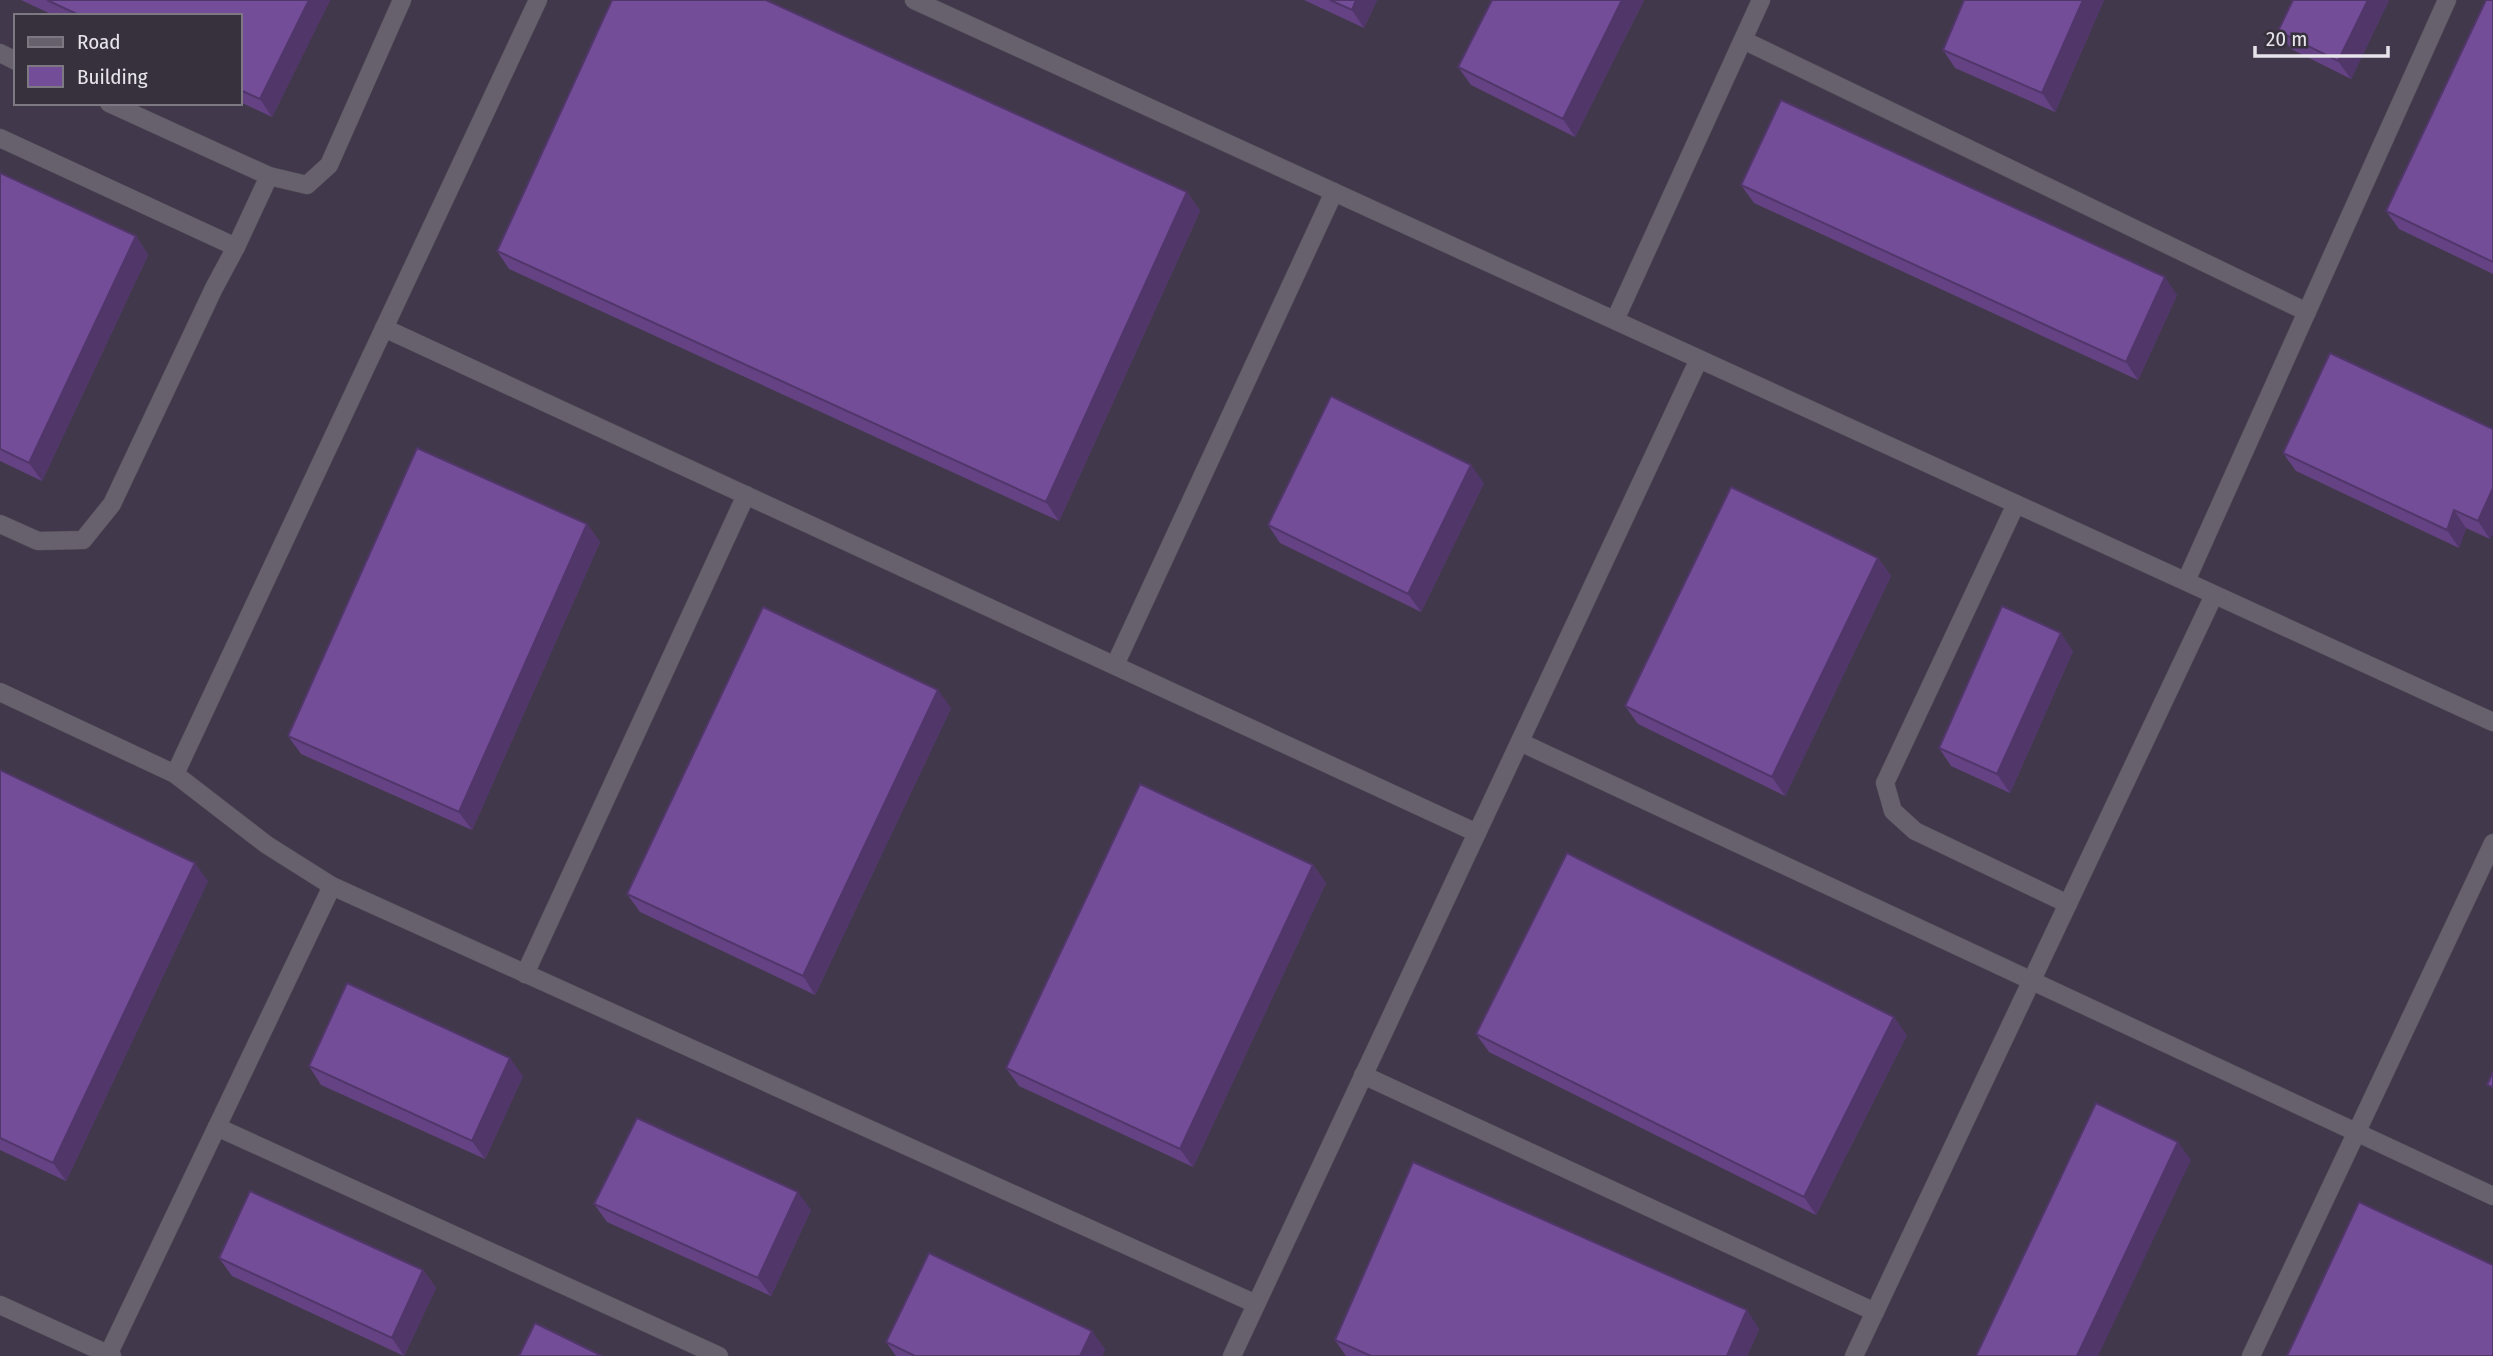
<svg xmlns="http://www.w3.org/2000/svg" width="2493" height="1356" font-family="'Fira Sans Condensed',sans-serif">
  <rect width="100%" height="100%" fill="#36313c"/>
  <path fill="#41394b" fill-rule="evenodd" d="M0 0H2493V1356H0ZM16 16H240V103H16Z"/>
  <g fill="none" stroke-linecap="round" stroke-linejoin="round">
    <g stroke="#524e57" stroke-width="19">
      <g id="minor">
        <polyline points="914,0 2493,722"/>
        <polyline points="1743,40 2307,312"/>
        <polyline points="0,53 16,61"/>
        <polyline points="109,103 269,176 307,185 329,165 402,0"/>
        <polyline points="0,138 236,247 214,288 112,504 83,540 38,541 0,524"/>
        <polyline points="236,247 269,176"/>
        <polyline points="1615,320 1761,0"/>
        <polyline points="384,328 1477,833"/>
        <polyline points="2016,504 1885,783 1893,811 1915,831 2068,904"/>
        <polyline points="2186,581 2447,0"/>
        <polyline points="1115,665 1334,192"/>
        <polyline points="0,692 175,774 538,0"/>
        <polyline points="1520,742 2493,1196"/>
        <polyline points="175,774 267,845 332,886 1256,1304"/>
        <polyline points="525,974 746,495"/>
        <polyline points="1363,1075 1875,1312"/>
        <polyline points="217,1127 719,1356"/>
        <polyline points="0,1305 112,1356"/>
        <polyline points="108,1355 332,886"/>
        <polyline points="1232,1356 1699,359"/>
        <polyline points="1854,1356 2214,595"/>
        <polyline points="2251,1356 2493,843"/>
      </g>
    </g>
    <use href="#minor" stroke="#67616e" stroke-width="18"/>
  </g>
  <g fill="#644283">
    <polygon points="21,0 330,0 272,117 240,102 240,16 55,16"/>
    <polygon points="1304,0 1377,0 1364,28"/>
    <polygon points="1492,0 1644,0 1575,137 1471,85 1458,67"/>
    <polygon points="2104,0 2055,112 1955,68 1943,50"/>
    <polygon points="2293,0 2389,0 2351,79 2291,49 2278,31"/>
    <polygon points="2493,0 2493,274 2399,229 2386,211"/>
    <polygon points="0,173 136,236 148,255 42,481 0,461"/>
    <polygon points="1741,185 2177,295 2138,380 1754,203"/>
    <polygon points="1187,192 1200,211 1059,521 509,269 497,251"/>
    <polygon points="2493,429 2490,539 2466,528 2459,548 2296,471 2283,453"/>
    <polygon points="1484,483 1421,612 1280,543 1268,525"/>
    <polygon points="587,524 600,542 472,830 301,754 288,736"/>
    <polygon points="1878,558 1891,576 1785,796 1638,724 1625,706"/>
    <polygon points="2073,651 2010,793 1951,766 1939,748"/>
    <polygon points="951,708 815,995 640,912 627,894"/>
    <polygon points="0,770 208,881 66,1181 0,1150"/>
    <polygon points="1313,865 1326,883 1193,1167 1019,1086 1006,1068"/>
    <polygon points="1476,1034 1907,1035 1816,1215 1489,1052"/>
    <polygon points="309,1066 523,1076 485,1159 321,1085"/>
    <polygon points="594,1204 811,1210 771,1296 607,1222"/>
    <polygon points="219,1258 423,1270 436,1288 404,1356 232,1276"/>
    <polygon points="1759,1329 1747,1356 1346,1356 1335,1340"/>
    <polygon points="886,1342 1105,1349 1102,1356 896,1356"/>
  </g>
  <g fill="#51366a">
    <polygon points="309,0 330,0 272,117 260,99"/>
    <polygon points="1356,0 1377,0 1364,28 1352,10"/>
    <polygon points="1622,0 1644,0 1575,137 1563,119"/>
    <polygon points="2083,0 2104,0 2055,112 2042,93"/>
    <polygon points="2368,0 2389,0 2351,79 2338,61"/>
    <polygon points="1187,192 1200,211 1059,521 1046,502"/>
    <polygon points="136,236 148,255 42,481 29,463"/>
    <polygon points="2165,277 2177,295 2138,380 2126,362"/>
    <polygon points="1471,465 1484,483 1421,612 1408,594"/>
    <polygon points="2493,488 2493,534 2490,539 2478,521"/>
    <polygon points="2454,510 2466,528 2459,548 2447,530"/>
    <polygon points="587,524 600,542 472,830 459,812"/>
    <polygon points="1878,558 1891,576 1785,796 1772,777"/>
    <polygon points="2061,633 2073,651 2010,793 1997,774"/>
    <polygon points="938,690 951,708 815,995 803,976"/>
    <polygon points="195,863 208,881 66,1181 53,1163"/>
    <polygon points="1313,865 1326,883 1193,1167 1180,1149"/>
    <polygon points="1894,1017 1907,1035 1816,1215 1804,1197"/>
    <polygon points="510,1058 523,1076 485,1159 472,1141"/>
    <polygon points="2178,1142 2191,1160 2098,1356 2077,1356"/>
    <polygon points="798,1192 811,1210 771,1296 758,1278"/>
    <polygon points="423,1270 436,1288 404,1356 392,1338"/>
    <polygon points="1747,1310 1759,1329 1747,1356 1727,1356"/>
    <polygon points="1092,1331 1105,1349 1102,1356 1080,1356"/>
  </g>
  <g fill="#744d98" stroke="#51366a" stroke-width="2">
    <polygon points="47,0 309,0 260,99 240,90 240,16 81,16"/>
    <polygon points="612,0 766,0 1187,192 1046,502 497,251"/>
    <polygon points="1330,0 1356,0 1352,10"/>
    <polygon points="1492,0 1622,0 1563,119 1458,67"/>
    <polygon points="1964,0 2083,0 2042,93 1943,50"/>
    <polygon points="2293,0 2368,0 2338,61 2278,31"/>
    <polygon points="2486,0 2493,0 2493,262 2386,211"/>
    <polygon points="1781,100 2165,277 2126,362 1741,185"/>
    <polygon points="0,173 136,236 29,463 0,449"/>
    <polygon points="2330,353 2493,429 2493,488 2478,521 2454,510 2447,530 2283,453"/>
    <polygon points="1331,396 1471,465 1408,594 1268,525"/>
    <polygon points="417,448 587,524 459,812 288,736"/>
    <polygon points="1731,487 1878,558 1772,777 1625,706"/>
    <polygon points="2002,606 2061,633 1997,774 1939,748"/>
    <polygon points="763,607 938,690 803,976 627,894"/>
    <polygon points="0,770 195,863 53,1163 0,1138"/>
    <polygon points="1140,784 1313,865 1180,1149 1006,1068"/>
    <polygon points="1567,853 1894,1017 1804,1197 1476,1034"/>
    <polygon points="347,983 510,1058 472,1141 309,1066"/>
    <polygon points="2493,1072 2493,1087 2487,1085"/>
    <polygon points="2096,1103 2178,1142 2077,1356 1976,1356"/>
    <polygon points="637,1118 798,1192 758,1278 594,1204"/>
    <polygon points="1413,1162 1747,1310 1727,1356 1371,1356 1335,1340"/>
    <polygon points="250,1191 423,1270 392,1338 219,1258"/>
    <polygon points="2359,1202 2493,1265 2493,1356 2287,1356"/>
    <polygon points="929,1253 1092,1331 1080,1356 915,1356 886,1342"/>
    <polygon points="535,1323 602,1356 519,1356"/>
  </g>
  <rect x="14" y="14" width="228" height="91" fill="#36313c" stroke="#7d7982" stroke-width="2"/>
  <rect x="28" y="37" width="35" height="10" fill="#67616e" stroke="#7d7982" stroke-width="2"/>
  <text x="77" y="49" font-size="21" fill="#e7e4eb">Road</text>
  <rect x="28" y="66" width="35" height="21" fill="#744d98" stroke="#7d7982" stroke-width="2"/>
  <text x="77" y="84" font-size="21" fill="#e7e4eb">Building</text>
  <path d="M2255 46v10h133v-10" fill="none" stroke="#e7e4eb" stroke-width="3.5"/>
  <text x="2266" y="46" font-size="21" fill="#e7e4eb" stroke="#36313c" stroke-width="5" paint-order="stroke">20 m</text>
</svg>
